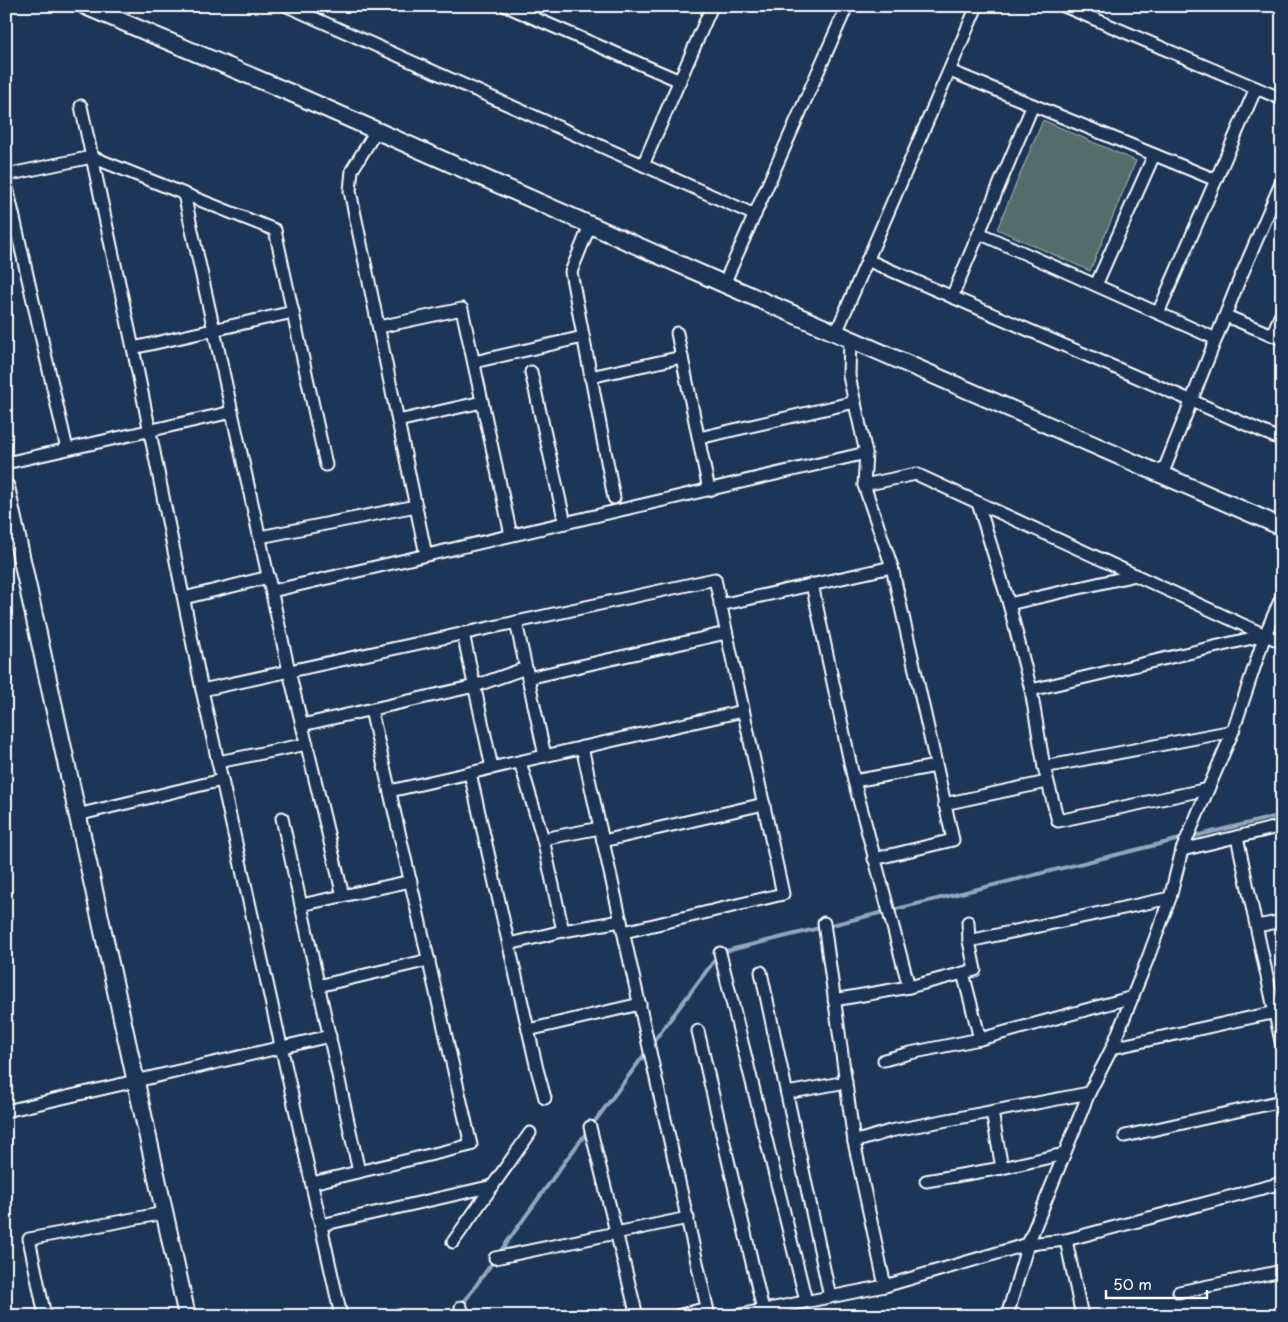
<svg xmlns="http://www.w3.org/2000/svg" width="1288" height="1322" font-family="'Playpen Sans',sans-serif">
  <rect width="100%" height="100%" fill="#1d3557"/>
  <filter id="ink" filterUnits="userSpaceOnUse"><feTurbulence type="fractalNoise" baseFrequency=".02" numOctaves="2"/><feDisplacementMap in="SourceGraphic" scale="10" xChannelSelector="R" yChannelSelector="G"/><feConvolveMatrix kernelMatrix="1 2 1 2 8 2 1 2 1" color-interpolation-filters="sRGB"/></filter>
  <g filter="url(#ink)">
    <polygon fill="#556d6a" stroke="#aab6b4" points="1043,120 1136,161 1090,271 997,229"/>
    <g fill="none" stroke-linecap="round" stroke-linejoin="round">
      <g stroke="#92a6bc" stroke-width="4">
        <polyline points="1191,837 1282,815"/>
        <polyline points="722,952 1184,838"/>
        <polyline points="651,1045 717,957"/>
        <polyline points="454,1316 561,1167 647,1051"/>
      </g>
      <g stroke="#fff" stroke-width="15">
        <g id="street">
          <polyline points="287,6 755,215"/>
          <polyline points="506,6 680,81"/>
          <polyline points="1064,6 1282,99"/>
          <polyline points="950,71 1216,180"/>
          <polyline points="81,106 133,348 293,312"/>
          <polyline points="376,131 352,170 350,191 426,555"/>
          <polyline points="643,165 712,6"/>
          <polyline points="6,175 92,157 275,230 326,465"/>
          <polyline points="6,183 67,449"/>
          <polyline points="184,194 289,671 343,896"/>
          <polyline points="590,225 571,272 614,498"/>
          <polyline points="979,233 1216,339"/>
          <polyline points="867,260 1282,440"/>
          <polyline points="724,284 847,6"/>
          <polyline points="1096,285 1154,155"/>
          <polyline points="952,297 1033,105"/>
          <polyline points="1158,313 1256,88"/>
          <polyline points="1226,316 1282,339"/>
          <polyline points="379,327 462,309 511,535"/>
          <polyline points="677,333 709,490"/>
          <polyline points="836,333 977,6"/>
          <polyline points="1272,335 1282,312"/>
          <polyline points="850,339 849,376 866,453 864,485 892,567 953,840 874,859"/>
          <polyline points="133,348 202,690 341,1316"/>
          <polyline points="474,362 583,337"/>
          <polyline points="531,372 565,523"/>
          <polyline points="590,377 682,357"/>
          <polyline points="398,421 482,402"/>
          <polyline points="699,438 855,402"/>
          <polyline points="6,463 232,412"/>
          <polyline points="1162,475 1238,283 1282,181"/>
          <polyline points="864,485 916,474 1265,635 1282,642"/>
          <polyline points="978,503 1009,604 1031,690 1044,767 1058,821 1208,789"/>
          <polyline points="260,537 416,506"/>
          <polyline points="812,584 854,781 936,766"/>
          <polyline points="272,591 866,453"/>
          <polyline points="184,598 269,577"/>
          <polyline points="1009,604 1136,575"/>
          <polyline points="720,605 892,567"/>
          <polyline points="516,622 545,756"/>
          <polyline points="463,633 492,768"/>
          <polyline points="528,678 726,633"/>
          <polyline points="202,690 715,579 783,894 624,932"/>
          <polyline points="1031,690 1265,635"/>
          <polyline points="302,725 475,686 526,668"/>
          <polyline points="582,747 709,1316"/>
          <polyline points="218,762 307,744"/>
          <polyline points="520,762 543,839 563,931"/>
          <polyline points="1044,767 1233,731"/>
          <polyline points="470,773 537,1069 545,1098"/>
          <polyline points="854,781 909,987"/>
          <polyline points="390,791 743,711"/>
          <polyline points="944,804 1047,782"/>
          <polyline points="77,815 222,780"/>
          <polyline points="282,818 359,1172"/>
          <polyline points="1237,837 1282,1046"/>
          <polyline points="543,839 600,828"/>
          <polyline points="603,841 764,804"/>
          <polyline points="1182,850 1282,826"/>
          <polyline points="301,905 411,881"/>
          <polyline points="824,923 854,1142 885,1286"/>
          <polyline points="1257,926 1282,921"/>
          <polyline points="969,941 1170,898"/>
          <polyline points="509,944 563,931 621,921"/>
          <polyline points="720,953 806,1301"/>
          <polyline points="761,972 830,1297"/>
          <polyline points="963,973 980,1039"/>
          <polyline points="318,986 429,960"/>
          <polyline points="834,1000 909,987 975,970 969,941 968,922"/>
          <polyline points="528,1030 640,1004"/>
          <polyline points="698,1031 763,1310"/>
          <polyline points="1112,1048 1281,1011"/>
          <polyline points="884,1060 910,1053 980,1039 1133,997"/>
          <polyline points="787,1093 846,1082"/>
          <polyline points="6,1111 330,1036"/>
          <polyline points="590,1127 637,1316"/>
          <polyline points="1125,1136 1282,1101"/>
          <polyline points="854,1142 890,1131 1089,1093"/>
          <polyline points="1002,1168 1064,1154"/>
          <polyline points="926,1181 1002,1168 992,1112"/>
          <polyline points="312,1183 471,1145 371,710"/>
          <polyline points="321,1225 493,1186"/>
          <polyline points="1066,1240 1082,1316"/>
          <polyline points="453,1242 530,1133"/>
          <polyline points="495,1258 688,1218"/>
          <polyline points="1179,1292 1282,1271"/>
          <polyline points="461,1307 464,1316"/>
          <polyline points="45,1316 29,1239 164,1213"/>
          <polyline points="677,1316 707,1308"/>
          <polyline points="734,1316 885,1286 1028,1244 1066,1240 1282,1183"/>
          <polyline points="1007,1316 1028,1244 1089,1093 1112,1048 1148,958 1170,898 1182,850 1233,731 1265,635 1282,596"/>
        </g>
      </g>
      <g stroke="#fff" stroke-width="20">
        <g id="secondary">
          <polyline points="85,6 298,96 724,284 1282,527"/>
          <polyline points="6,487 187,1316"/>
        </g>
      </g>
      <use href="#street" stroke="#1d3557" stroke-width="11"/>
      <use href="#secondary" stroke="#1d3557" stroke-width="16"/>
    </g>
  </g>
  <rect width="1288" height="1322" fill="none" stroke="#1d3557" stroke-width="25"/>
  <rect x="12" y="12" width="1263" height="1297" fill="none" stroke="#fff" stroke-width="2" filter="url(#ink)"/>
  <path d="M1106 1290v8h101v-8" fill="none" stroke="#ffffff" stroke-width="2.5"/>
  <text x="1113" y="1290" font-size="15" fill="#ffffff" stroke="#1d3557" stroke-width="4" paint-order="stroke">50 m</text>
</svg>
